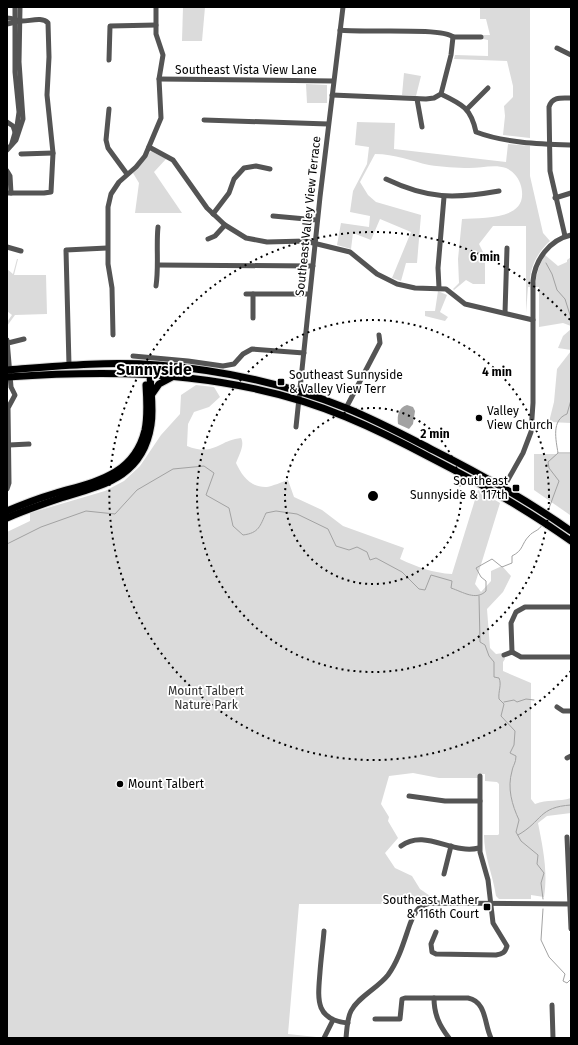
<svg xmlns="http://www.w3.org/2000/svg" width="578" height="1045" font-family="'Fira Sans',sans-serif">
  <rect width="100%" height="100%" fill="#fff"/>
  <g fill="#dbdbdb">
    <polygon points="183,7 205,7 202,41 182,41"/>
    <polygon points="480,7 530,7 530,138 503,135 505,116 504,106 513,97 513,86 507,61 454,59 455,55 488,56 488,40 483,39 483,35 490,35 486,19 480,19"/>
    <polygon points="404,73 421,76 416,96 402,95"/>
    <polygon points="306,84 327,85 327,103 307,103"/>
    <path d="M357 122 395 123 394 149 506 162 508 144 530 146V176L543 233 550 241C536 254 529 269 530 287H528L526 313V226H493L479 244 485 256V284H473L466 280 454 290 453 289 459 283 458 259 462 219C484 217 530 221 521 186 519 178 513 171 506 168 495 164 481 168 469 168 457 168 442 167 429 165 411 161 395 154 375 154L360 182 368 195 376 202 421 215 417 263H406L401 281 392 278 411 232 380 219 371 240 353 233 351 249 337 245 341 223 369 227 370 216 350 212 353 191 367 164 369 147 355 145Z"/>
    <polygon points="151,151 166,159 154,172 182,213 135,213 139,183 133,173"/>
    <path d="M545 255 558 266 567 262V260L571 257V326L563 323 539 327V287H535C536 275 539 265 545 255Z"/>
    <polygon points="17,259 18,259 14,275 46,275 47,314 15,315 7,326 7,322 12,315 7,311 7,269 13,274"/>
    <polygon points="438,291 447,295 440,312 448,317 445,321 425,316 425,311 435,311"/>
    <polygon points="571,329 571,350 558,348 563,336"/>
    <polygon points="571,351 571,423 549,422 554,402 557,369"/>
    <path d="M196 385 214 387 220 397 209 407 194 412 188 424 187 446C214 457 219 440 241 438 245 445 239 455 236 463 242 476 251 488 267 487 273 486 282 482 288 480L294 497 322 510 343 526 404 548 400 559C417 567 433 573 452 574L478 490 500 503 475 584 481 592 491 581V571L502 566 511 576 503 592 487 609 490 648 496 654 503 653 505 659 503 662V671L531 683V799L535 804C547 799 559 802 571 798V813L547 816 538 823C543 848 548 872 544 897L531 895V899H499L496 896C493 875 484 856 484 835H498L499 834V784L497 782 485 781V774H478V778H439L413 773 389 776 381 804 389 817 388 821 398 838 385 853 395 868 412 876 420 889 433 898 423 899 415 904H299L288 1034 326 1038H7V532L30 521V513L105 491 124 481 140 466 161 435 180 414 181 395Z"/>
    <polygon points="534,454 570,454 570,515 534,490"/>
  </g>
  <path fill="#a2a2a2" d="M407 405 413 407 415 411 413 424 409 429 398 424C397 416 398 408 407 405Z"/>
  <g fill="none" stroke-linecap="round" stroke-linejoin="round">
    <g stroke="#a2a2a2" stroke-width="1">
      <polyline points="546,263 552,274 557,290 565,299 571,318"/>
      <polyline points="558,453 571,453"/>
      <path d="M548 511 559 481 549 468 548 462 558 453C556 440 551 420 567 414L571 400"/>
      <path d="M7 544 41 527 86 511 115 514 137 490 173 469 204 466 214 473 206 495 229 508 233 526 243 535C259 533 260 526 266 513L276 511 297 514 328 529 336 546 349 550 357 547 367 552 370 560 376 558 402 572 419 589 425 590 431 575 452 581 451 588C463 592 476 601 486 591V581L481 577 476 568 492 559 502 567 512 563V556C524 550 521 544 529 536 533 531 539 531 542 525"/>
      <path d="M479 596 480 642 485 645 489 656 494 662V677L499 678C502 685 498 691 499 699L504 704 501 716 515 731 514 745 510 753 516 756C516 763 513 765 512 771 507 788 512 805 519 820L516 832 521 841 538 855 537 864 544 873 541 883 543 899"/>
      <polyline points="504,702 514,700 517,702 526,699 534,700"/>
      <path d="M518 835C543 821 538 807 571 805"/>
      <polyline points="543,909 541,940 549,957 565,974 563,981 567,983 571,979"/>
    </g>
    <g stroke="#dbdbdb" stroke-width="9">
      <g id="major">
        <path d="M7 370C57 366 107 361 158 365 222 370 286 384 346 408 376 420 404 435 433 450 481 474 527 500 571 531"/>
        <path d="M7 377C67 373 128 371 188 378 242 384 296 396 346 417 375 429 403 443 431 458 480 483 526 509 571 541"/>
        <polyline points="152,394 159,384 174,376"/>
        <path d="M7 511C23 504 39 498 56 493 94 482 134 476 145 430 148 416 147 400 146 385"/>
        <path d="M7 518C25 510 43 504 61 498 104 485 143 477 151 425 154 407 150 389 150 371"/>
      </g>
    </g>
    <g stroke="#545454" stroke-width="5">
      <path d="M7 18C13 18 15 20 20 21 28 22 42 16 48 23L49 57 47 95 53 153 51 192 44 193H7"/>
      <polyline points="7,24 16,22"/>
      <path d="M340 30C360 33 443 27 453 37"/>
      <polyline points="453,37 481,37"/>
      <polyline points="557,48 571,55"/>
      <polyline points="109,60 110,26 156,25"/>
      <polyline points="159,79 333,81"/>
      <path d="M441 94C462 104 471 108 476 132 505 143 540 144 571 145"/>
      <polyline points="332,95 426,99 434,98 441,94 451,55 453,37"/>
      <polyline points="417,99 422,127"/>
      <polyline points="109,109 106,140 108,148 127,174"/>
      <polyline points="467,109 488,88"/>
      <polyline points="204,120 328,124"/>
      <polyline points="7,122 13,126 15,132"/>
      <polyline points="12,143 17,126 19,112 15,72 15,7"/>
      <polyline points="149,147 173,160 207,208 225,225 246,238 267,242 305,241 350,252 377,274 397,284 415,288 446,289 465,304 533,320"/>
      <polyline points="7,150 16,140 23,119 19,62 20,7"/>
      <polyline points="21,154 53,153"/>
      <polyline points="7,171 10,176 11,193"/>
      <path d="M386 179C428 199 454 199 499 191"/>
      <polyline points="555,198 571,193"/>
      <polyline points="213,214 229,193 234,179 244,168 256,166 270,169"/>
      <polyline points="273,216 317,220"/>
      <path d="M565 236 550 171 549 107C552 96 562 98 571 98"/>
      <polyline points="208,239 215,236 225,225"/>
      <polyline points="7,247 21,251"/>
      <polyline points="158,265 313,266"/>
      <path d="M156 286C159 266 156 246 158 227"/>
      <polyline points="439,288 438,268 444,197"/>
      <polyline points="246,294 309,294"/>
      <polyline points="253,294 253,318"/>
      <polyline points="505,313 507,248"/>
      <polyline points="113,335 112,288 108,264 108,207 111,194 119,182 136,167 145,156 161,118 159,79 163,55 156,34 156,7"/>
      <polyline points="7,340 11,387 15,395 8,408 9,483 7,489"/>
      <polyline points="8,343 24,339"/>
      <polyline points="133,356 188,361 223,366 234,364 243,354 252,349 304,353"/>
      <polyline points="69,365 66,250 107,248"/>
      <polyline points="346,408 380,343 379,335"/>
      <polyline points="296,427 320,197 343,7"/>
      <polyline points="9,445 29,444"/>
      <path d="M500 494 523 453 531 432 533 403V281C535 260 549 240 571 235"/>
      <polyline points="512,652 511,623 516,612 525,607 571,607"/>
      <polyline points="512,652 521,657 571,657"/>
      <polyline points="504,655 512,652"/>
      <polyline points="557,707 563,711 571,711"/>
      <polyline points="567,758 571,756"/>
      <polyline points="409,796 445,801 480,801"/>
      <polyline points="567,837 571,929"/>
      <path d="M401 846C425 828 452 855 479 848"/>
      <polyline points="444,874 451,846"/>
      <path d="M324 931C323 944 321 958 320 972 318 998 314 1020 348 1023"/>
      <path d="M436 932 431 944 432 952 436 954 496 955C502 954 505 953 507 946L493 923 488 880 480 852V776"/>
      <path d="M434 998C434 1014 439 1025 449 1038"/>
      <polyline points="552,1005 553,1038"/>
      <path d="M375 1019H400L402 999 405 998H468C487 1002 484 1024 491 1038"/>
      <polyline points="324,1038 333,1020"/>
      <path d="M346 1038C347 1029 347 1019 351 1011 358 997 378 988 388 975 399 960 404 941 410 924 415 911 419 904 433 903L571 904"/>
    </g>
    <use href="#major" stroke="#000" stroke-width="7"/>
  </g>
  <g fill="none" stroke="#000" stroke-width="2" stroke-dasharray="2 4">
    <circle cx="373" cy="496" r="88"/>
    <circle cx="373" cy="496" r="176"/>
    <path d="M571 671A264 264 0 1 1 571 321"/>
  </g>
  <g fill="#000" stroke="#fff" stroke-width="1.5">
    <rect x="277" y="378" width="8" height="8" rx="2"/>
    <circle cx="479" cy="418" r="4"/>
    <rect x="512" y="484" width="8" height="8" rx="2"/>
    <circle cx="120" cy="784" r="4"/>
    <rect x="483" y="903" width="8" height="8" rx="2"/>
  </g>
  <g text-anchor="middle" dominant-baseline="central" stroke-width="3.5" stroke-linejoin="round" paint-order="stroke">
    <g font-size="12" fill="#000" stroke="#fff">
      <text x="246" y="70">Southeast Vista View Lane</text>
      <text transform="translate(308 216) rotate(-84)">Southeast Valley View Terrace</text>
    </g>
    <g font-size="12" fill="#000" stroke="#fff" text-anchor="start">
      <text x="289" y="375">Southeast Sunnyside<tspan x="289" dy="14">&amp; Valley View Terr</tspan></text>
      <text x="487" y="411">Valley<tspan x="487" dy="14">View Church</tspan></text>
      <text x="508" y="481" text-anchor="end">Southeast<tspan x="508" dy="14">Sunnyside &amp; 117th</tspan></text>
      <text x="128" y="784">Mount Talbert</text>
      <text x="479" y="900" text-anchor="end">Southeast Mather<tspan x="479" dy="14">&amp; 116th Court</tspan></text>
    </g>
    <g font-size="12" fill="#323232" stroke="#fff">
      <text x="206" y="691">Mount Talbert<tspan x="206" dy="14">Nature Park</tspan></text>
    </g>
    <g font-size="16" font-weight="bold" fill="#000" stroke="#fff">
      <text x="154" y="369">Sunnyside</text>
    </g>
  </g>
  <circle cx="373" cy="496" r="6" fill="#000" stroke="#fff" stroke-width="2"/>
  <g font-size="12" text-anchor="middle" font-weight="bold" fill="#000" stroke="#fff" stroke-width="3.5" stroke-linejoin="round" paint-order="stroke">
    <text x="485" y="261">6 min</text>
    <text x="497" y="376">4 min</text>
    <text x="435" y="438">2 min</text>
  </g>
  <rect width="578" height="1045" fill="none" stroke="#000000" stroke-width="16"/>
</svg>
